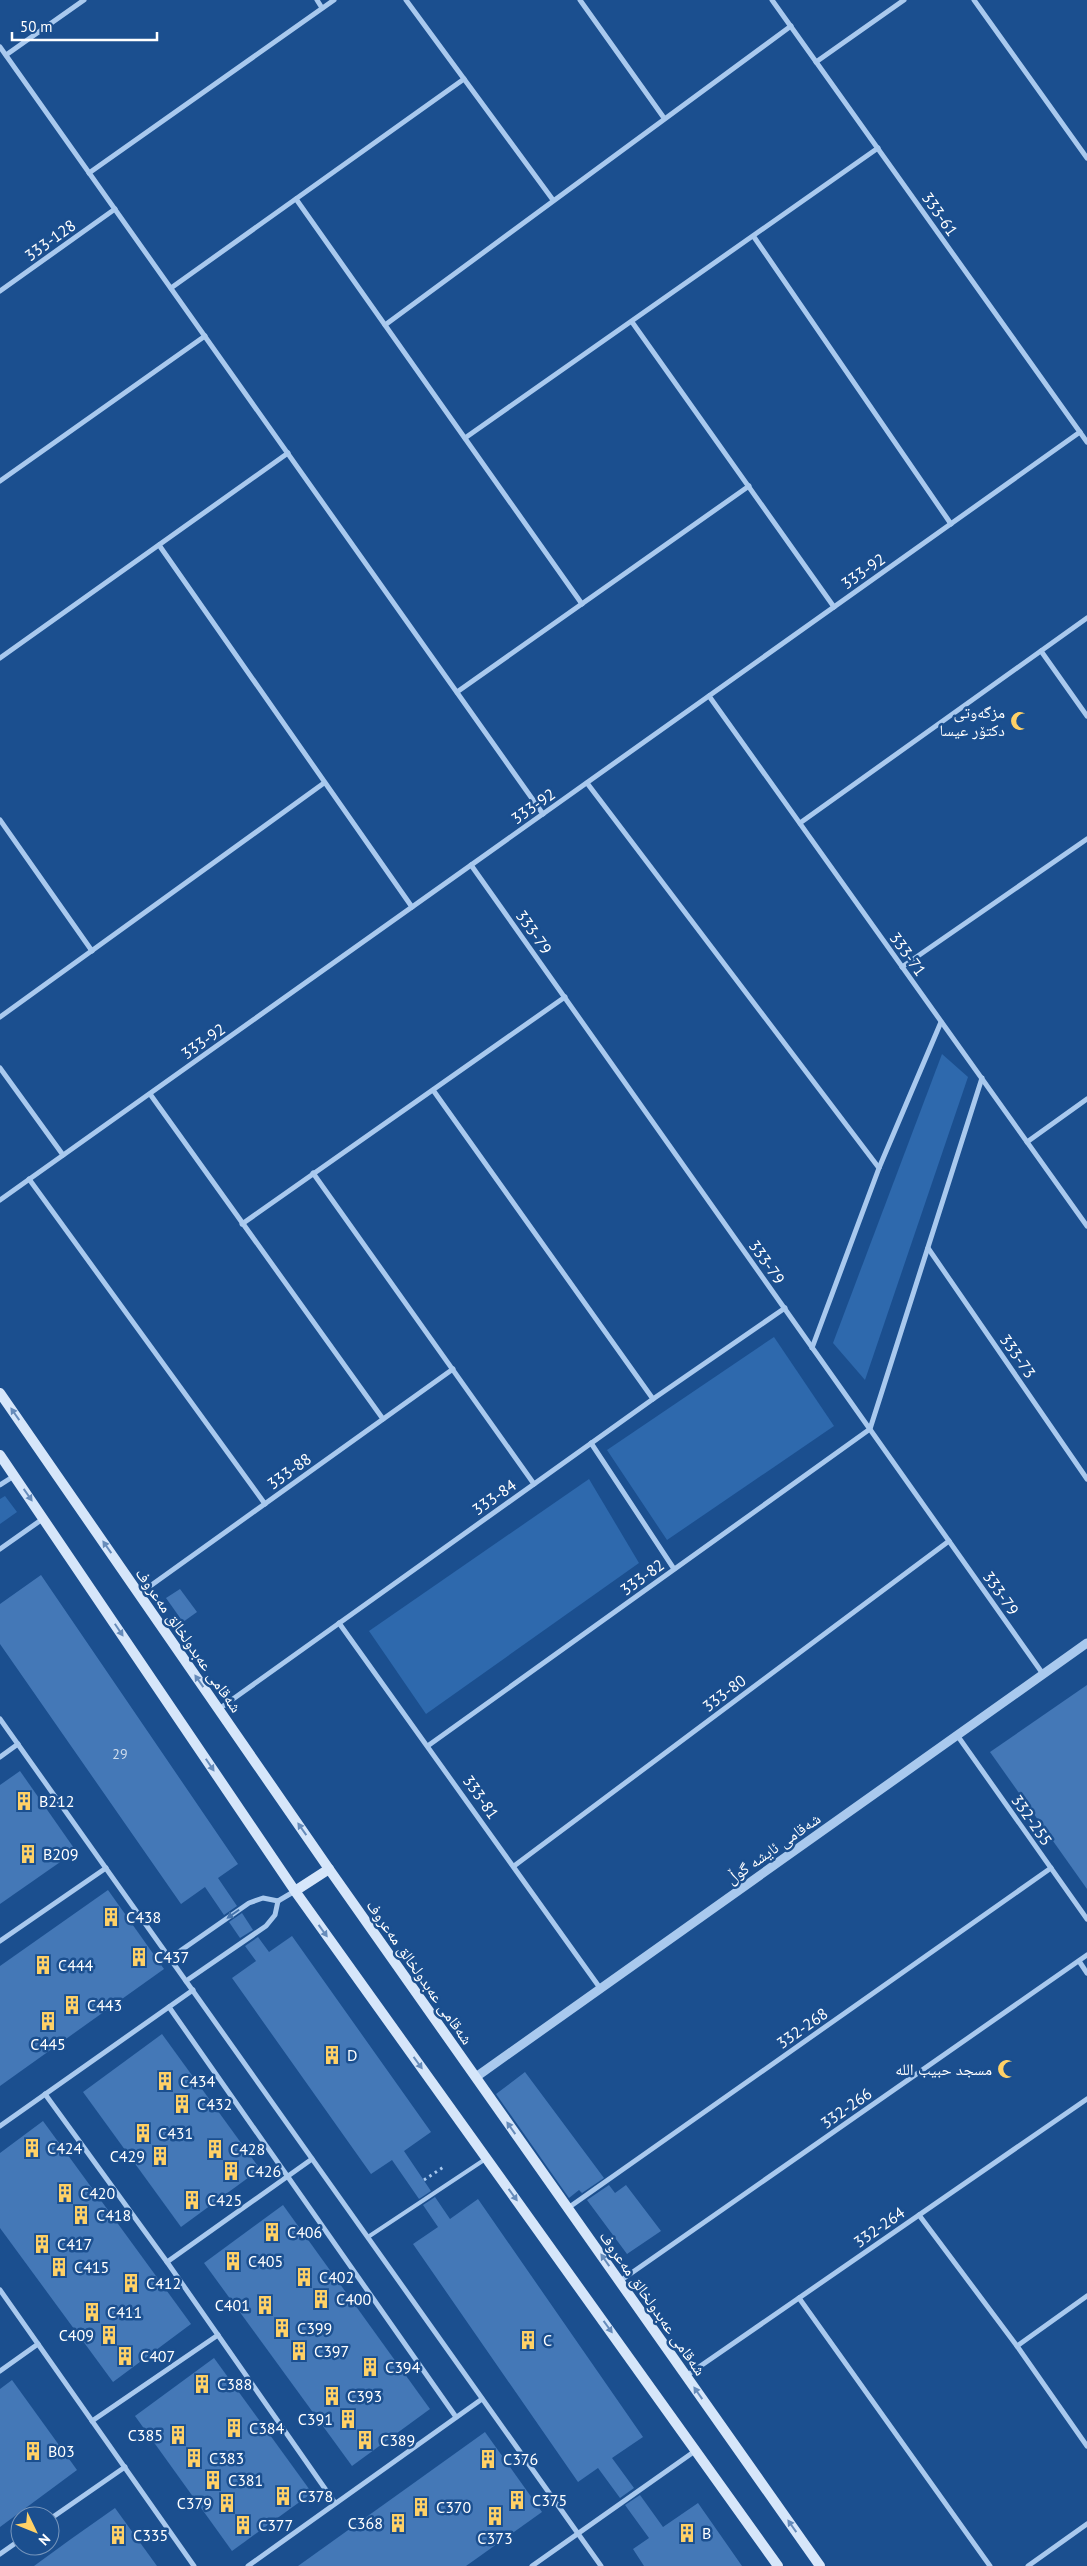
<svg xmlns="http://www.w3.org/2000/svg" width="1087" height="2566" font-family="'PT Sans','Noto Naskh Arabic',sans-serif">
  <rect width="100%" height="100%" fill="#1b4f8f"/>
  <g fill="#2e69ad">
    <polygon points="942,1054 968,1077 865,1380 833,1343"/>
    <polygon points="774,1337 834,1426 667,1540 607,1450"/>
    <polygon points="589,1479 639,1563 426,1714 369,1631"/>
    <polygon points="5,1496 17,1512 0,1524 0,1499"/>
  </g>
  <g fill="#4478b7">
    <polygon points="41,1575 238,1864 218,1878 237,1906 224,1915 205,1887 181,1904 0,1644 0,1604"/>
    <polygon points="180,1589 197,1612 183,1622 166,1598"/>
    <polygon points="1087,1685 1087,1889 990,1752"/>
    <polygon points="20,1771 76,1851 0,1904 0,1785"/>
    <polygon points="108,1890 164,1969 0,2086 0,1966"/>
    <polygon points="242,1913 253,1930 240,1938 229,1922"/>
    <polygon points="292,1936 431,2132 404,2151 431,2191 419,2199 392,2160 371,2174 232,1978 256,1961 245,1946 258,1937 269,1952"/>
    <polygon points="162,2034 260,2169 181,2227 83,2092"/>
    <polygon points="525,2072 604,2178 582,2193 579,2190 569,2198 496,2094"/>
    <polygon points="43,2121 191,2324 113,2382 0,2228 0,2153"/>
    <polygon points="609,2185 615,2193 626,2185 661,2231 627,2254 587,2200"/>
    <polygon points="435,2197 450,2219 478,2199 643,2437 612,2458 634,2488 620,2498 598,2468 578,2482 413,2244 438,2227 423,2205"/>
    <polygon points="283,2205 430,2409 352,2466 204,2263"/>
    <polygon points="214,2358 312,2493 232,2551 135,2416"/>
    <polygon points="12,2380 77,2470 0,2527 0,2389"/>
    <polygon points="485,2432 542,2512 466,2566 298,2566"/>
    <polygon points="640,2495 663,2527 698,2503 742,2566 644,2566 633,2549 649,2538 625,2505"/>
    <polygon points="115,2508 157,2566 34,2566 71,2539"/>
  </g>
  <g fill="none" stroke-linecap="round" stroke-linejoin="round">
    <polyline stroke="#a9c9ee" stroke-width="3" stroke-dasharray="2.5 4" stroke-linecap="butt" points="424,2180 445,2166"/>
    <polyline stroke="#a9c9ee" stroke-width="4" points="368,2237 487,2158"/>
    <g stroke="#a9c9ee" stroke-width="5">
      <polyline points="317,0 322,8"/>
      <polyline points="406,0 553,200"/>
      <polyline points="580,0 664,118"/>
      <polyline points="772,0 1087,442"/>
      <polyline points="974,0 1087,158"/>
      <polyline points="0,47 543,814"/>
      <polyline points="6,55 84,0"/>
      <polyline points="816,62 904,0"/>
      <polyline points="89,173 334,0"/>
      <polyline points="296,199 582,604"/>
      <polyline points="754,237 951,524"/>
      <polyline points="171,288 464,79"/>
      <polyline points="0,291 115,209"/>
      <polyline points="632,322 834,607"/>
      <polyline points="385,325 791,26"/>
      <polyline points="465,438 878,148"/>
      <polyline points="0,481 205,336"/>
      <polyline points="159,545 412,907"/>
      <polyline points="1041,651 1087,716"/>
      <polyline points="0,658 288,453"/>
      <polyline points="457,692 749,486"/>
      <polyline points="709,696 1087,1226"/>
      <polyline points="587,783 879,1168"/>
      <polyline points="0,820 92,951"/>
      <polyline points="800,823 1087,618"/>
      <polyline points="471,865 1043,1674"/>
      <polyline points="902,967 1087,839"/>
      <polyline points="0,1017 324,783"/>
      <polyline points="0,1068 63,1155"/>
      <polyline points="433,1090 653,1399"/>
      <polyline points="150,1094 383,1419"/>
      <polyline points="1027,1142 1087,1099"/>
      <polyline points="313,1173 534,1484"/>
      <polyline points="29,1179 265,1504"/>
      <polyline points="0,1200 1080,432"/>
      <polyline points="242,1224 565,997"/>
      <polyline points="928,1248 1087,1479"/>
      <polyline points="812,1348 879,1168 941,1022"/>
      <polyline points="591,1443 674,1569"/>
      <polyline points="0,1485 14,1476"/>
      <polyline points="0,1549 44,1518"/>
      <polyline points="139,1594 453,1369"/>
      <polyline points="339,1623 600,1988"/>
      <polyline points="219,1709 653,1399 785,1308"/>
      <polyline points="0,1719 601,2566"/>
      <polyline points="957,1735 1087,1919"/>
      <polyline points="429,1745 870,1429 982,1078"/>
      <polyline points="0,1757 18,1744"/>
      <polyline points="514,1866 949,1541"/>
      <polyline points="0,1941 106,1868"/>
      <polyline points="170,1958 249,1903 263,1898 278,1901 295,1891"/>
      <polyline points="1079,1961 1087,1973"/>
      <polyline points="186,1981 266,1926 275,1915 278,1901"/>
      <polyline points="169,2007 456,2417"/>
      <polyline points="45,2094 167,2262 335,2503"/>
      <polyline points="0,2126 193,1990"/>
      <polyline points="568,2208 1051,1868"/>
      <polyline points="919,2215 1017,2346 1087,2446"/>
      <polyline points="167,2262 312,2159"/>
      <polyline points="620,2281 1087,1955"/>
      <polyline points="0,2290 194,2566"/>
      <polyline points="799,2298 990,2566"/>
      <polyline points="1017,2346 1087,2296"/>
      <polyline points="0,2371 38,2344"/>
      <polyline points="686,2376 1087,2099"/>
      <polyline points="92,2421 218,2335"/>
      <polyline points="50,2519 125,2467"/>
      <polyline points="0,2554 20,2540"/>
      <polyline points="248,2566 482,2399"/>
      <polyline points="532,2566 695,2451"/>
      <polyline points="1028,2566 1087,2524"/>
    </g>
    <polyline stroke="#a9c9ee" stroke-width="9" points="476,2077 1087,1643"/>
    <g stroke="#d6e6fa" stroke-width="10">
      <polyline points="0,1393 329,1869 820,2566"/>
      <polyline points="0,1455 295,1891 778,2566"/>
      <polyline points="295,1891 329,1869"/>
    </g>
  </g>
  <defs><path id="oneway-solid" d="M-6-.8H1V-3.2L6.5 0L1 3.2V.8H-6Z" transform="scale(1.25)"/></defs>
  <g fill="#668bba">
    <use href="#oneway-solid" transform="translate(15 1414) rotate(-125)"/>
    <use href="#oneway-solid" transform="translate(28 1495) rotate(55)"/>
    <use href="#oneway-solid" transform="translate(107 1547) rotate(-125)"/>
    <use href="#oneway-solid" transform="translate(119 1630) rotate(56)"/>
    <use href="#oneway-solid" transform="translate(199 1681) rotate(-125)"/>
    <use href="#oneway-solid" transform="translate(210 1765) rotate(56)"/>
    <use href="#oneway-solid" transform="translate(302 1829) rotate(-125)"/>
    <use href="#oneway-solid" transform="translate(323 1931) rotate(54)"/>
    <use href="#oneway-solid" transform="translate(418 2063) rotate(54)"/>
    <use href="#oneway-solid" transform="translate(511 2128) rotate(-125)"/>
    <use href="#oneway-solid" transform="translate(513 2195) rotate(54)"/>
    <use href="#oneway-solid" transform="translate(605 2260) rotate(-125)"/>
    <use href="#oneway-solid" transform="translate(608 2327) rotate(54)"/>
    <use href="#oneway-solid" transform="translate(698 2393) rotate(-125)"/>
    <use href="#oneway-solid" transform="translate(792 2526) rotate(-125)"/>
  </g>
  <use fill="#4674ac" href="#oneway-solid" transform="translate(233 1914) rotate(145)"/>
  <defs>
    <g id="mosque-bare" transform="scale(1.5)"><path d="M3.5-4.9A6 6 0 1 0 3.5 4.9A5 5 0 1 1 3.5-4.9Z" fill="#ffd166" stroke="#1b4f8f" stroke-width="2.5" paint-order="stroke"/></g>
    <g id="building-bare" transform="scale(1.5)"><path d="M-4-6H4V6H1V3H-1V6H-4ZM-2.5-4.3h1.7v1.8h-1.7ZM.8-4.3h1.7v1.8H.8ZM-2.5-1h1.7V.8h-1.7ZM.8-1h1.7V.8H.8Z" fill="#ffd166" stroke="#1b4f8f" stroke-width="2.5" paint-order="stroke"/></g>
  </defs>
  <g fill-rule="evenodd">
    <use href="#mosque-bare" x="1020" y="721"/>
    <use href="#building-bare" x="24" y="1801"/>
    <use href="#building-bare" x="28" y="1854"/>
    <use href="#building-bare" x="111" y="1917"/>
    <use href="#building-bare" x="139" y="1957"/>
    <use href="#building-bare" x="43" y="1965"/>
    <use href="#building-bare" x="72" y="2005"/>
    <use href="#building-bare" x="48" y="2021"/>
    <use href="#building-bare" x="332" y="2055"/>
    <use href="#mosque-bare" x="1007" y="2069"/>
    <use href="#building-bare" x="165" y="2081"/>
    <use href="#building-bare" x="182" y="2104"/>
    <use href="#building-bare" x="143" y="2133"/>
    <use href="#building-bare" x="32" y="2148"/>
    <use href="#building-bare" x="215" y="2149"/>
    <use href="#building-bare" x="160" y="2156"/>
    <use href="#building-bare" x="231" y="2171"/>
    <use href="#building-bare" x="65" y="2193"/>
    <use href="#building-bare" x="192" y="2200"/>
    <use href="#building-bare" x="81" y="2215"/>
    <use href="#building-bare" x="272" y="2232"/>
    <use href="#building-bare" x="42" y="2244"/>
    <use href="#building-bare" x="233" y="2261"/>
    <use href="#building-bare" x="59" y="2267"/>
    <use href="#building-bare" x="304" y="2277"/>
    <use href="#building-bare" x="131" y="2283"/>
    <use href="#building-bare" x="321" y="2299"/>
    <use href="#building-bare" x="265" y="2305"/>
    <use href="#building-bare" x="92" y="2312"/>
    <use href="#building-bare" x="282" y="2328"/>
    <use href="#building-bare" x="109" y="2335"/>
    <use href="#building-bare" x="528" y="2340"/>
    <use href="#building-bare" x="299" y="2351"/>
    <use href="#building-bare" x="125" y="2356"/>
    <use href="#building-bare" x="370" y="2367"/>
    <use href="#building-bare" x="202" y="2384"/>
    <use href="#building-bare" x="332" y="2396"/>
    <use href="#building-bare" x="348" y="2419"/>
    <use href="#building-bare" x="234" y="2428"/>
    <use href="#building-bare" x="178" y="2435"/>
    <use href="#building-bare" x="365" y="2440"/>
    <use href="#building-bare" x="33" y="2451"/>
    <use href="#building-bare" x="194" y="2458"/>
    <use href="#building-bare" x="488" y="2459"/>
    <use href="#building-bare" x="213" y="2480"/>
    <use href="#building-bare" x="283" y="2496"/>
    <use href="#building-bare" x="517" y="2500"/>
    <use href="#building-bare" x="227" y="2503"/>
    <use href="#building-bare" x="421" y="2507"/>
    <use href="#building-bare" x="495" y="2516"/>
    <use href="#building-bare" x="398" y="2523"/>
    <use href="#building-bare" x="243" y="2525"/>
    <use href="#building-bare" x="687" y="2533"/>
    <use href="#building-bare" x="118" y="2535"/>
  </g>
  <g text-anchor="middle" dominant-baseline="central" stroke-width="5" stroke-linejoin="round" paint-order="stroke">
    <g font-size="14" fill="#d0dded">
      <text x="120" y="1754">29</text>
    </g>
    <g font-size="16" fill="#fff" stroke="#1b4f8f">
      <text transform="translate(940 214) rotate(55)">333-61</text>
      <text transform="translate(50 240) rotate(-36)">333-128</text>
      <text transform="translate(863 571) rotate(-35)">333-92</text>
      <text transform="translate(533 806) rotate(-35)">333-92</text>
      <text transform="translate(534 932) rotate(55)">333-79</text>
      <text transform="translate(908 954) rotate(54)">333-71</text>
      <text transform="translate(203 1041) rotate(-35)">333-92</text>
      <text transform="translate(767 1262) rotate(55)">333-79</text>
      <text transform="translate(1018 1356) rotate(55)">333-73</text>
      <text transform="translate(289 1471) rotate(-36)">333-88</text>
      <text transform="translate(494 1497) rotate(-35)">333-84</text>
      <text transform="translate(642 1577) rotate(-36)">333-82</text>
      <text transform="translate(1001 1593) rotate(55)">333-79</text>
      <text transform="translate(189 1640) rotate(55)">شەقامی عەبدولخالق مەعروف</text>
      <text transform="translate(724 1693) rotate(-37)">333-80</text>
      <text transform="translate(481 1797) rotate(55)">333-81</text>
      <text transform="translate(1032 1820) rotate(55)">332-255</text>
      <text transform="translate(773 1848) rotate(-35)">شەقامی ئایشە گوڵ</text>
      <text transform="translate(420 1972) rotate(55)">شەقامی عەبدولخالق مەعروف</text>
      <text transform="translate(802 2028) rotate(-35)">332-268</text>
      <text transform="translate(846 2108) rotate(-35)">332-266</text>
      <text transform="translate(879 2227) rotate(-35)">332-264</text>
      <text transform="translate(653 2303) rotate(55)">شەقامی عەبدولخالق مەعروف</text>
    </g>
    <g font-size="16" fill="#fff" stroke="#1b4f8f" text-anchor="start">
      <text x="1005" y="712" text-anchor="end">مزگەوتی<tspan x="1005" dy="18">دکتۆر عیسا</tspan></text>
      <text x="39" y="1801">B212</text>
      <text x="43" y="1854">B209</text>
      <text x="126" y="1917">C438</text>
      <text x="154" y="1957">C437</text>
      <text x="58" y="1965">C444</text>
      <text x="87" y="2005">C443</text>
      <text x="48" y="2044" text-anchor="middle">C445</text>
      <text x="347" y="2055">D</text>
      <text x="992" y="2069" text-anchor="end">مسجد حبيب الله</text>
      <text x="180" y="2081">C434</text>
      <text x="197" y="2104">C432</text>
      <text x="158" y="2133">C431</text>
      <text x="47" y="2148">C424</text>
      <text x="230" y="2149">C428</text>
      <text x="145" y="2156" text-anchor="end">C429</text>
      <text x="246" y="2171">C426</text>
      <text x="80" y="2193">C420</text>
      <text x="207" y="2200">C425</text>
      <text x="96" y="2215">C418</text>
      <text x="287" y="2232">C406</text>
      <text x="57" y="2244">C417</text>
      <text x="248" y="2261">C405</text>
      <text x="74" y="2267">C415</text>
      <text x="319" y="2277">C402</text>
      <text x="146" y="2283">C412</text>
      <text x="336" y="2299">C400</text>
      <text x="250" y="2305" text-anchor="end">C401</text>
      <text x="107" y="2312">C411</text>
      <text x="297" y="2328">C399</text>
      <text x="94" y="2335" text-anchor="end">C409</text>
      <text x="543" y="2340">C</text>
      <text x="314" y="2351">C397</text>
      <text x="140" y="2356">C407</text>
      <text x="385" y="2367">C394</text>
      <text x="217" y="2384">C388</text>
      <text x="347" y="2396">C393</text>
      <text x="333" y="2419" text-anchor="end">C391</text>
      <text x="249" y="2428">C384</text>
      <text x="163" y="2435" text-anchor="end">C385</text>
      <text x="380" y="2440">C389</text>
      <text x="48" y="2451">B03</text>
      <text x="209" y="2458">C383</text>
      <text x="503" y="2459">C376</text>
      <text x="228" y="2480">C381</text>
      <text x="298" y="2496">C378</text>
      <text x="532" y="2500">C375</text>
      <text x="212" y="2503" text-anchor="end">C379</text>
      <text x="436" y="2507">C370</text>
      <text x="383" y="2523" text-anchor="end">C368</text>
      <text x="258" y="2525">C377</text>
      <text x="702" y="2533">B</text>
      <text x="133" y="2535">C335</text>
      <text x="495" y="2538" text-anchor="middle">C373</text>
    </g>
  </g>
  <g transform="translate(35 2531) rotate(133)"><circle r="24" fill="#1b4f8f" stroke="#7695bc"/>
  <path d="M0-4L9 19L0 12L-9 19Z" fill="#ffd166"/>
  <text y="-8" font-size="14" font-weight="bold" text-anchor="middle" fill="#ffffff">N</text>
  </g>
  <path d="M12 32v8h145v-8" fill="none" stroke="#ffffff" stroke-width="2.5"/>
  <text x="20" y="32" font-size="15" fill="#ffffff" stroke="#1b4f8f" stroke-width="4" paint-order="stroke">50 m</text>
</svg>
